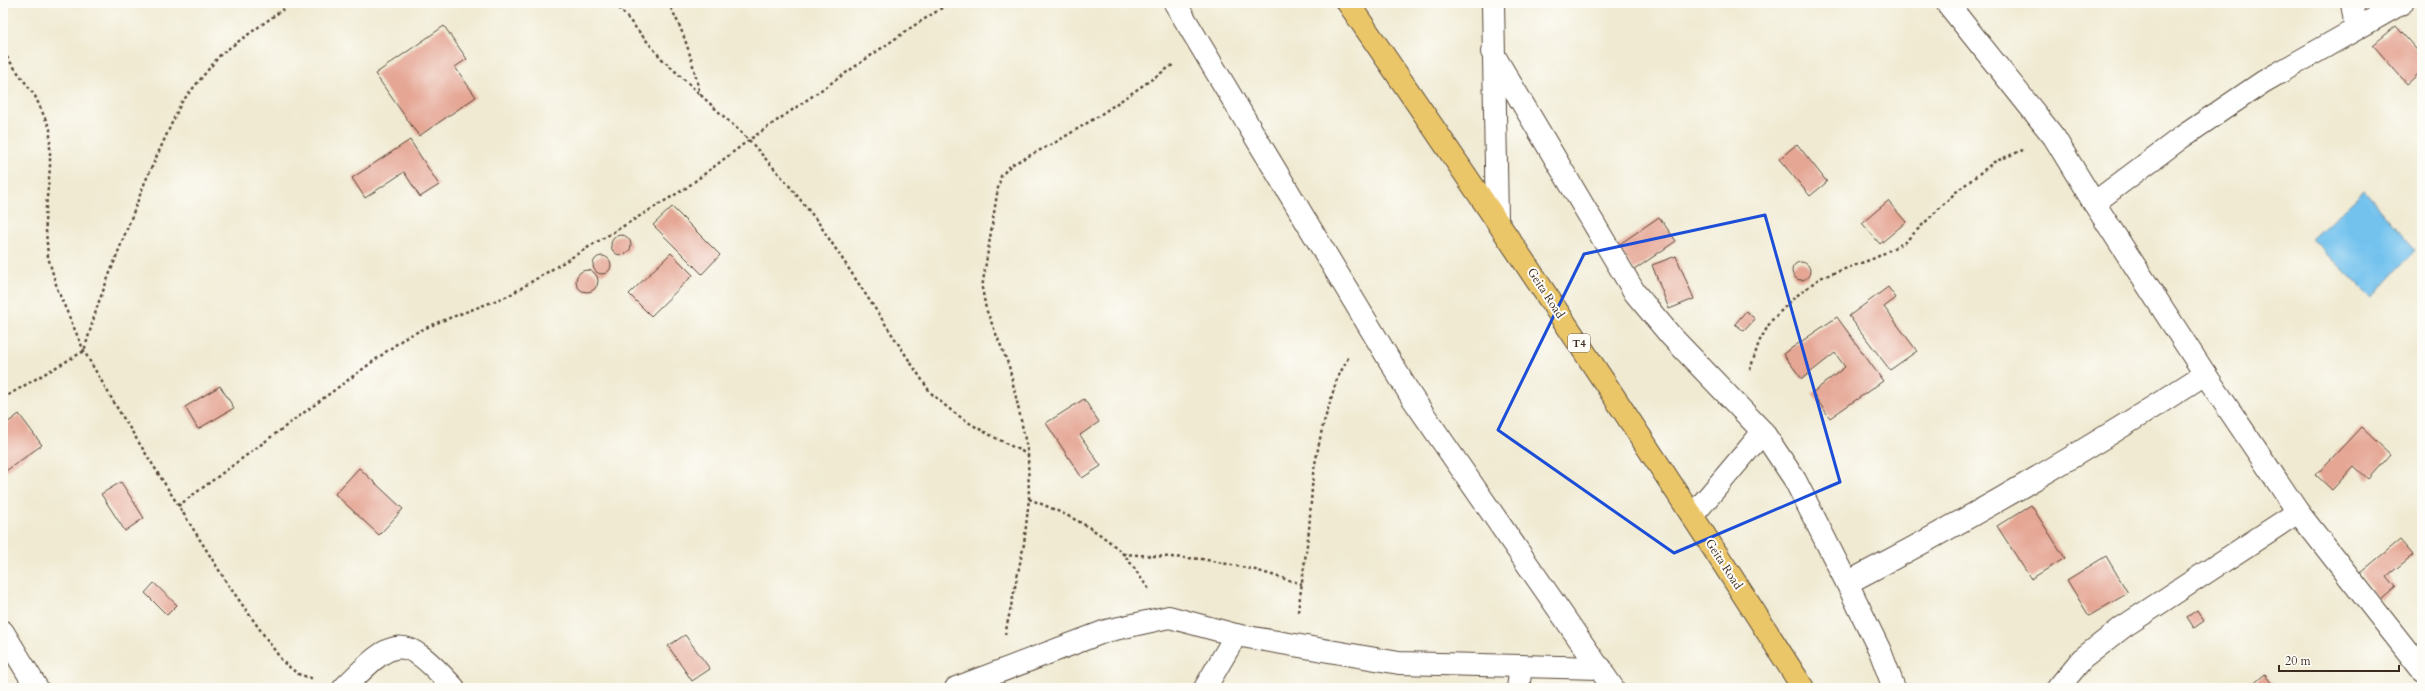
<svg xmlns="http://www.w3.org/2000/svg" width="2425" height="691" font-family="Cardo,serif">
  <rect width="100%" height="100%" fill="#fdfcf7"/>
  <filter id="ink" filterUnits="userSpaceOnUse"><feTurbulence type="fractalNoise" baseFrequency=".025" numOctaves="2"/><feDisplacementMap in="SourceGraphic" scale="8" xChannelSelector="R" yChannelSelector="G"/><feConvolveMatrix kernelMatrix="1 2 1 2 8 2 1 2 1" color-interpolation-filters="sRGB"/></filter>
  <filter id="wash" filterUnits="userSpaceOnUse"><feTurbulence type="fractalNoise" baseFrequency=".012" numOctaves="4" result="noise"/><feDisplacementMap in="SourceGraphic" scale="16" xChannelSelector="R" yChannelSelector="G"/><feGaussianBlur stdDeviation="0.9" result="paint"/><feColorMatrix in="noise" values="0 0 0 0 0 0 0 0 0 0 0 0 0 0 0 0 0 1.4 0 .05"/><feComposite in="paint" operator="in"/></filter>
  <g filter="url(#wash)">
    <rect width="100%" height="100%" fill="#f0ead2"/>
    <polygon fill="#73c2ee" stroke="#577686" points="2364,191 2415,250 2372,298 2312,239"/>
    <g id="blocks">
      <g fill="#e5a694">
        <polygon points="444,26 467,59 455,67 476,97 419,136 375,74"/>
        <polygon points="2396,26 2422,56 2422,71 2407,84 2373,45"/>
        <polygon points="410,140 439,185 420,197 404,172 365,198 352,178"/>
        <polygon points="1797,144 1827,182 1810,196 1779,159"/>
        <polygon points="1888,201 1906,222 1880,244 1862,223"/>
        <polygon points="672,207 720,255 702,274 653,225"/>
        <polygon points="1659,217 1676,241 1634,270 1617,246"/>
        <circle cx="621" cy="245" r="10"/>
        <polygon points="671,253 693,275 651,316 629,294"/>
        <circle cx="602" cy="265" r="9"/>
        <polygon points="1676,256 1694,299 1669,309 1652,265"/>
        <circle cx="1801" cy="271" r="9"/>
        <circle cx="587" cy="281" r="11"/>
        <polygon points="1888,287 1896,298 1884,307 1917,351 1890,370 1849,316"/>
        <polygon points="1746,311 1755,319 1744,331 1735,324"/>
        <polygon points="1837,317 1883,381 1830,418 1812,393 1845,367 1835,353 1802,379 1783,354"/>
        <polygon points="220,386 234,408 198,429 185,407"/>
        <polygon points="1084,399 1099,422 1080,435 1101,466 1082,478 1046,423"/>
        <polygon points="19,414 42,445 3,473 3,426"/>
        <polygon points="2361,427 2390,454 2368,479 2354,466 2332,490 2316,475"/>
        <polygon points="359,468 403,509 379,535 335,494"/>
        <polygon points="121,482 144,518 125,531 101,494"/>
        <polygon points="2031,505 2065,558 2031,579 1997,526"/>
        <polygon points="2400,540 2413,555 2387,576 2396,587 2381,600 2360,573"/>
        <polygon points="2106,556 2128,593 2089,616 2067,580"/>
        <polygon points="154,583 177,605 167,615 145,593"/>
        <polygon points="2197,610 2204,621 2194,628 2187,617"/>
        <polygon points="685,635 710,669 692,681 668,646"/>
        <polygon points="2265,674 2276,688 2252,688 2251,686"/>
      </g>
    </g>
  </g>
  <g filter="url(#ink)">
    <use href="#blocks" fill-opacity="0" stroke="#564739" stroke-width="1"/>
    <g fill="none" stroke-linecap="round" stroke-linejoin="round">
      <g stroke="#564739" stroke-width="24">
        <g id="street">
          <polyline points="1175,3 1411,396 1613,688"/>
          <polyline points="1493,3 1497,219"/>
          <polyline points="1947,3 2054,137 2094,203 2205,374 2298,512 2422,670"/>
          <polyline points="2352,3 2356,29"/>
          <polyline points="1492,52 1635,293 1671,336 1763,432 1795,480 1847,583 1880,651 1894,688"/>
          <polyline points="2094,203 2182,137 2263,82 2402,3"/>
          <polyline points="1693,515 1763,432"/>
          <path d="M1847 583C1970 519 2089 449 2205 374"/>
          <polyline points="3,632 37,688"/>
          <path d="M344 688C396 635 403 633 454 688"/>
          <polyline points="956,688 1106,631 1169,617 1236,635 1399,663 1601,668"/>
          <polyline points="1205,688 1236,635"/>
          <polyline points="1518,688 1521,667"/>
          <polyline points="2058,688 2082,659 2123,627 2298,512"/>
        </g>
      </g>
      <g stroke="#564739" stroke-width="24">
        <path id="highway" d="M1348 3C1504 229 1656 457 1803 688"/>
      </g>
      <g stroke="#564739" stroke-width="2.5" stroke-dasharray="3 3" stroke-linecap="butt">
        <path d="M615 3 661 58 749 140 787 183 818 222 930 392C961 422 990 435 1027 454"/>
        <path d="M668 3C685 32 693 63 700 95"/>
        <polyline points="3,52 35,96 50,129 50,168 45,217 48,257 58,291 84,351 119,411 229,586 283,662 298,674 314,679"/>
        <polyline points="1750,370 1759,342 1771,321 1795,297 1820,278 1875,258 1905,242 1956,192 1994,162 2023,150"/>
        <polyline points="3,398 84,351 98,304 145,182 181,103 221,54 292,3"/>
        <path d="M1029 499C1062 512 1098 528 1123 554 1133 564 1140 578 1149 589"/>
        <polyline points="178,506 406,337 439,322 508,296 686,188 749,140 915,25 950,3"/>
        <polyline points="1123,554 1202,559 1252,569 1302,584"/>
        <polyline points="1298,612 1309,530 1313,474 1322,429 1337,379 1349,356"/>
        <polyline points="1005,635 1024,544 1029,499 1028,454 1021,420 1009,366 986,309 982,288 998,188 1001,176 1011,165 1056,142 1097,117 1174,64"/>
      </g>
      <use href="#street" stroke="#fff" stroke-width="22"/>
      <use href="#highway" stroke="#ebc669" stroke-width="22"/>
    </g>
  </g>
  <path fill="none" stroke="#1d4ed8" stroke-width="3" stroke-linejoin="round" d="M1765 215 1840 482 1674 553 1498 430 1584 254Z"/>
  <g text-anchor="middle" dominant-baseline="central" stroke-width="4" stroke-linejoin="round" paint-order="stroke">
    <rect fill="#fdfcf7" stroke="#75695f" stroke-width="1" x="1568" y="334" width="22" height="18" rx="3"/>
    <g font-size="11" font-weight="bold" fill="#3b2a1e">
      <text x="1579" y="343">T4</text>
    </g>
    <g font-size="12" fill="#3b2a1e" stroke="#fdfcf7">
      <text transform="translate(1546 293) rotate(57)">Geita Road</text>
      <text transform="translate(1724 564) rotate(57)">Geita Road</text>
    </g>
  </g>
  <rect width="2425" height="691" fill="none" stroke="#fdfcf7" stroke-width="16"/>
  <path d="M2279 665v6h120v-6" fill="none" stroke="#3b2a1e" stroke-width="2"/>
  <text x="2285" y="665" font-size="12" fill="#3b2a1e" stroke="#fdfcf7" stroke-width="3" paint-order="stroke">20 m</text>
</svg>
